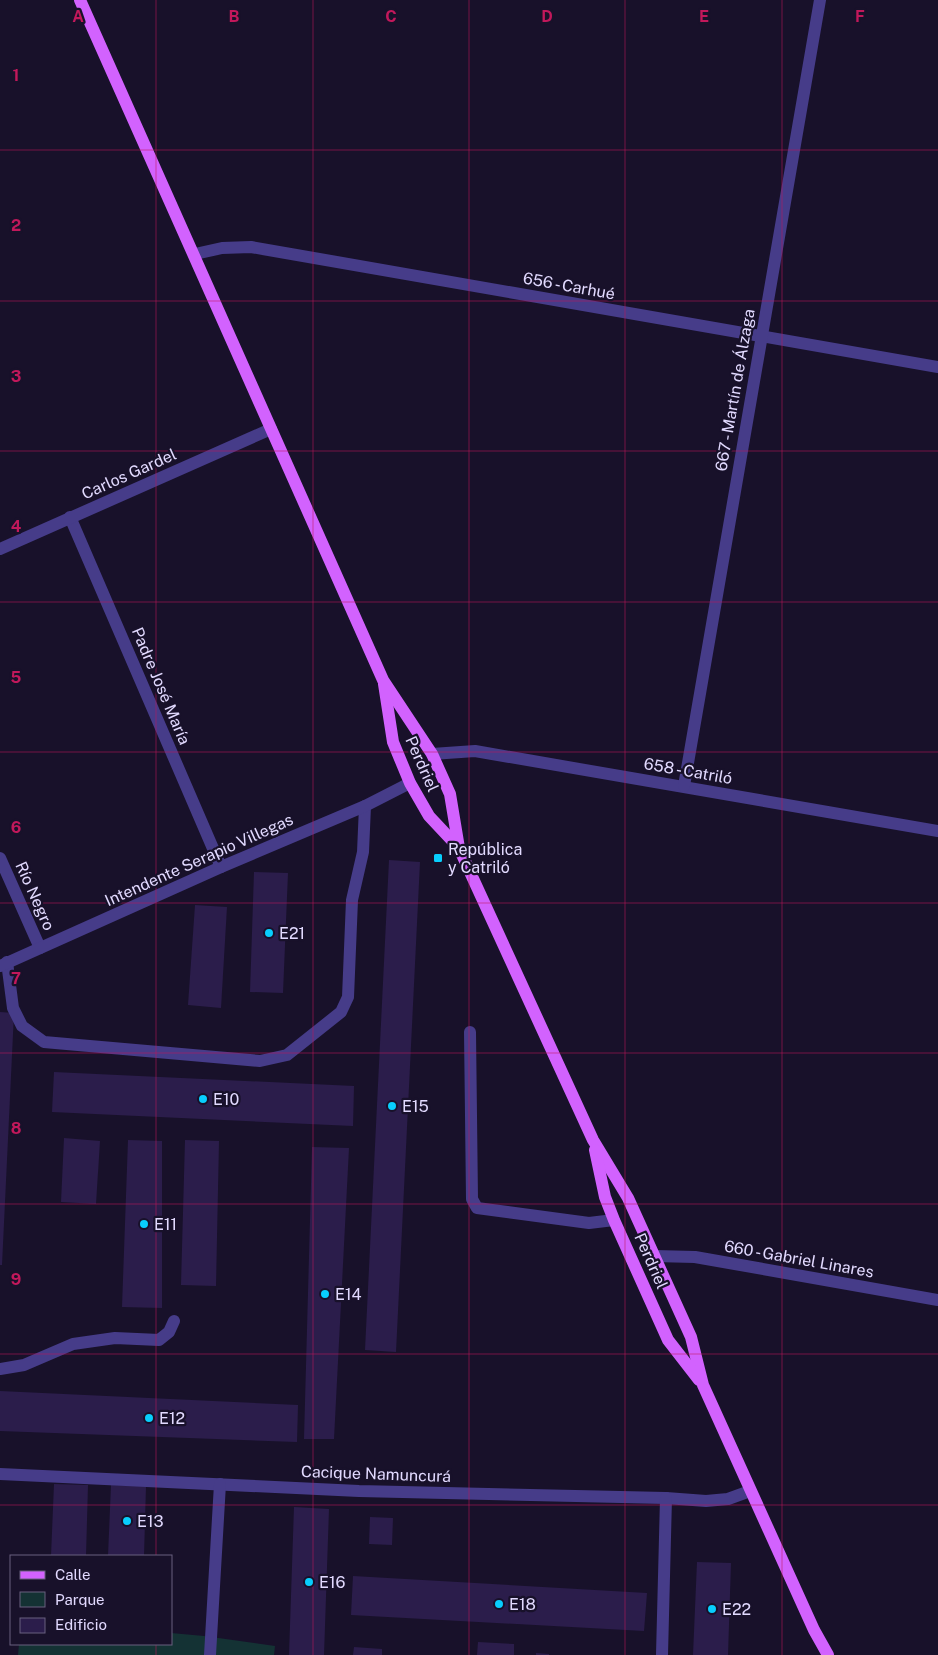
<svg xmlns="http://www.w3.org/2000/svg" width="938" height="1655" font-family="'Public Sans',sans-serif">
  <rect width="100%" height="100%" fill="#18112a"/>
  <polygon fill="#143234" points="171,1633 204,1636 275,1646 274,1655 18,1655 19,1644 171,1644"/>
  <g fill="#2b1d4b">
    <polygon points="389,860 420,862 396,1352 365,1350"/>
    <polygon points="254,872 288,873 283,993 250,992"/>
    <polygon points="195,905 227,907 221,1008 188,1005"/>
    <polygon points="0,1012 14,1013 2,1265 0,1265"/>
    <polygon points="54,1072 354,1086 353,1126 52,1112"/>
    <polygon points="64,1138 100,1141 96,1204 61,1202"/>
    <polygon points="128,1140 162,1141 162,1308 122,1307"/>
    <polygon points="185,1140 219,1141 216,1286 181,1285"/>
    <polygon points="312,1147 349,1148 334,1439 304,1439"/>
    <polygon points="0,1391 298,1405 297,1442 0,1431"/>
    <polygon points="54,1484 88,1485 86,1556 51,1556"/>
    <polygon points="111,1485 146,1486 144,1556 108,1556"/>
    <polygon points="294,1507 329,1509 324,1655 289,1655"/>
    <polygon points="370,1517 393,1518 392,1545 369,1544"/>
    <polygon points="697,1562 731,1563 728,1655 693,1655"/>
    <polygon points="353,1576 647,1593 644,1631 351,1615"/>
    <polygon points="478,1642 514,1644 514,1655 477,1655"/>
    <polygon points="354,1647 382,1649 382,1655 353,1655"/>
    <polygon points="536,1653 549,1654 549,1655 536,1655"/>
  </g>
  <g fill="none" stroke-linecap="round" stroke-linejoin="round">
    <g stroke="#463c89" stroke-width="12">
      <polyline points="195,254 222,248 251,247 938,367"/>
      <polyline points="70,517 221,867"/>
      <polyline points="0,549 271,429"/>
      <polyline points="432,754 475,751 938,831"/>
      <polyline points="684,786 820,0"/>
      <polyline points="0,858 40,948"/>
      <polyline points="7,962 13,1008 22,1026 44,1042 260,1061 287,1055 341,1012 348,997 352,900 363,852 365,806"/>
      <polyline points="0,966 221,867 365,806 410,783"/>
      <polyline points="470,1032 472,1199 477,1208 589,1223 614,1220"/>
      <polyline points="654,1256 695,1257 938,1300"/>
      <polyline points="0,1369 24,1365 73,1344 115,1338 159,1340 169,1332 174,1321"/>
      <polyline points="0,1474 359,1491 666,1498 706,1501 728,1499 750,1491"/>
      <polyline points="210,1655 220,1484"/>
      <polyline points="662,1655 666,1498"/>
    </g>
    <g stroke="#d262fe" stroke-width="12">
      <polyline points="80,0 383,680 432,754 450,794 459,848 593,1140 628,1198 691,1337 703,1385 814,1630 828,1655"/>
      <polyline points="384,684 393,742 410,783 429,816 459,848"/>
      <polyline points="595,1150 605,1197 614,1220 668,1340 699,1380"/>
    </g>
  </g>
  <path fill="none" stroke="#c2185b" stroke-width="1" stroke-opacity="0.55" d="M156 0V1556M313 0V1655M469 0V1655M625 0V1655M782 0V1655M0 150H938M0 301H938M0 451H938M0 602H938M0 752H938M0 903H938M0 1053H938M0 1204H938M0 1354H938M0 1505H938M156 1644V1655"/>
  <g fill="#08cefd" stroke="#18112a" stroke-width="2">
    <rect x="433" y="853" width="10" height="10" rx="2.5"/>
    <circle cx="269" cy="933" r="5"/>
    <circle cx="203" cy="1099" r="5"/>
    <circle cx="392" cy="1106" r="5"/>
    <circle cx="144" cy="1224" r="5"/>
    <circle cx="325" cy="1294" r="5"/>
    <circle cx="149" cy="1418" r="5"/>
    <circle cx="127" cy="1521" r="5"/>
    <circle cx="309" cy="1582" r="5"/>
    <circle cx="499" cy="1604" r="5"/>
    <circle cx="712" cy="1609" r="5"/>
  </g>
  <g text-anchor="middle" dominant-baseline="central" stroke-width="4.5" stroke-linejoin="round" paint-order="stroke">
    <g font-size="16" fill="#e2daff" stroke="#18112a">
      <text transform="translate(569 286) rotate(10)">656 - Carhué</text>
      <text transform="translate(735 390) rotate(-80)">667 - Martín de Álzaga</text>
      <text transform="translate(129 474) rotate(-24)">Carlos Gardel</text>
      <text transform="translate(161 686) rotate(67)">Padre José María</text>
      <text transform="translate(422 764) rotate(66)">Perdriel</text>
      <text transform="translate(688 771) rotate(10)">658 - Catriló</text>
      <text transform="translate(199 860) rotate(-24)">Intendente Serapio Villegas</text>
      <text transform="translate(35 896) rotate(66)">Río Negro</text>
      <text transform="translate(799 1259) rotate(10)">660 - Gabriel Linares</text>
      <text transform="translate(651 1261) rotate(66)">Perdriel</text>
      <text transform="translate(376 1474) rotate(2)">Cacique Namuncurá</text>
    </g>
    <g font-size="16" fill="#e2daff" stroke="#18112a" text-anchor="start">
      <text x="448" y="849">República<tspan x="448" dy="18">y Catriló</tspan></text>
      <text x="279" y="933">E21</text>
      <text x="213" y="1099">E10</text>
      <text x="402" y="1106">E15</text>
      <text x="154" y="1224">E11</text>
      <text x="335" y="1294">E14</text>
      <text x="159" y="1418">E12</text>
      <text x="137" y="1521">E13</text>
      <text x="319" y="1582">E16</text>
      <text x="509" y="1604">E18</text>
      <text x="722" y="1609">E22</text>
    </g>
  </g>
  <g font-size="16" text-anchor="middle" font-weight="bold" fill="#c2185b" stroke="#18112a" stroke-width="4.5" stroke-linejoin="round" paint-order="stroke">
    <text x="78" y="22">A</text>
    <text x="234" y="22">B</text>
    <text x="391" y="22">C</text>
    <text x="547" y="22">D</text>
    <text x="704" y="22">E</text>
    <text x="860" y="22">F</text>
    <text x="16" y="81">1</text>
    <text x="16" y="231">2</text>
    <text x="16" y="382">3</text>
    <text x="16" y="532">4</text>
    <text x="16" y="683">5</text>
    <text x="16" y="833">6</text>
    <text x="16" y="984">7</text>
    <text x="16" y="1134">8</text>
    <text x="16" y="1285">9</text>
  </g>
  <rect x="10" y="1555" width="162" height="90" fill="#18112a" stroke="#69617f"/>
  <rect x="20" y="1571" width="25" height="8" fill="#d262fe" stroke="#69617f"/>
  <text x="55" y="1580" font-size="15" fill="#e2daff">Calle</text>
  <rect x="20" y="1592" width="25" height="15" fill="#143234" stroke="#69617f"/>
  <text x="55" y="1605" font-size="15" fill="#e2daff">Parque</text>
  <rect x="20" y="1618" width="25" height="15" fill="#2b1d4b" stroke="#69617f"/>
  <text x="55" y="1630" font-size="15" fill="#e2daff">Edificio</text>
</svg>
